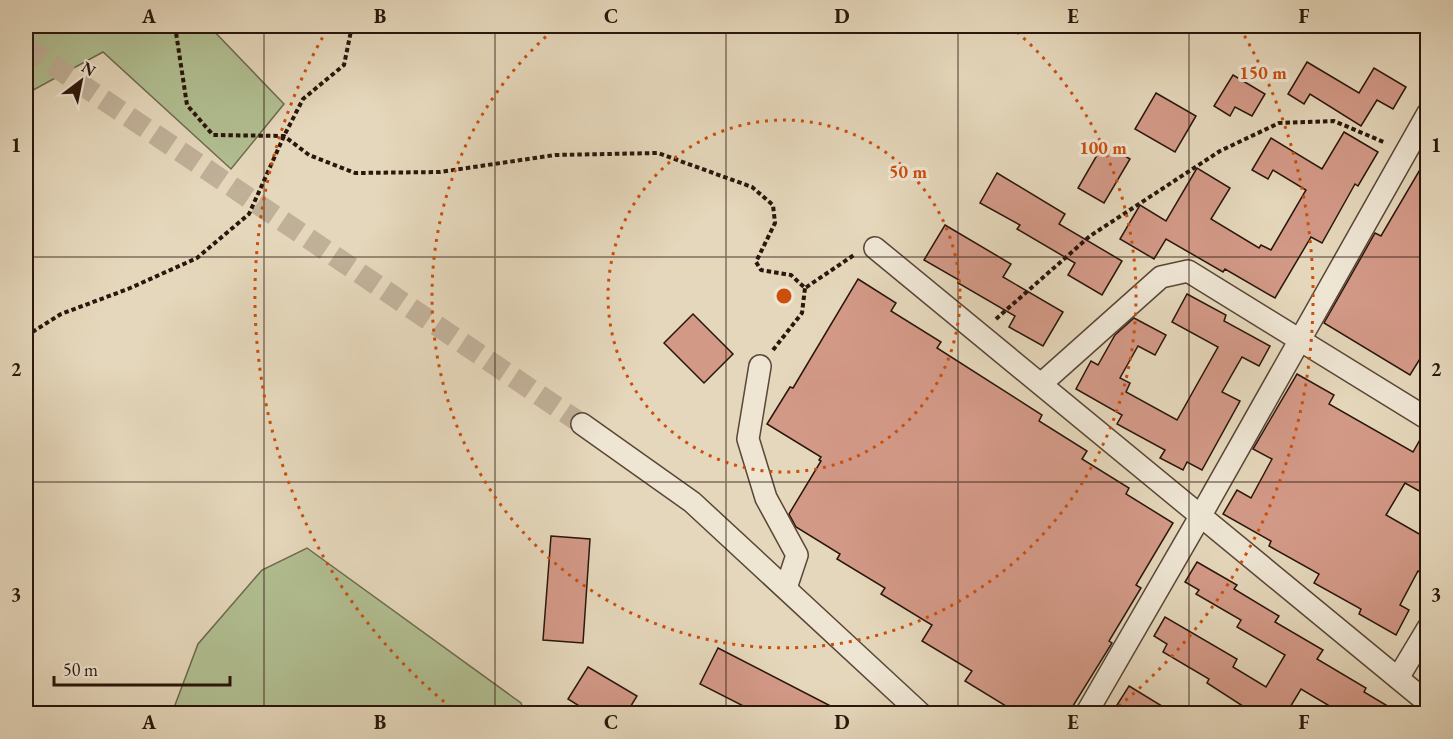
<svg xmlns="http://www.w3.org/2000/svg" width="1453" height="739" font-family="'EB Garamond',serif">
  <rect width="100%" height="100%" fill="#e5d7bb"/>
  <filter id="stains"><feTurbulence type="fractalNoise" baseFrequency=".00333" numOctaves="4"/><feColorMatrix values="0 0 0 0 .2 0 0 0 0 .09 0 0 0 0 .02 0 0 0 .5 -.17"/></filter>
  <radialGradient id="worn" r=".72"><stop offset=".6" stop-color="#630" stop-opacity="0"/><stop offset="1" stop-color="#630" stop-opacity=".3"/></radialGradient>
  <g fill="#b1bf92" stroke="#6e6a4e" stroke-width="1.5">
    <polygon points="26,26 209,26 284,104 231,169 103,52 26,94"/>
    <polygon points="307,548 521,703 525,713 172,713 198,644 262,570"/>
  </g>
  <g fill="#d39987" stroke="#2a160b" stroke-width="1.5">
    <polygon points="1307,62 1359,93 1374,68 1406,87 1393,109 1377,100 1361,126 1310,94 1304,104 1288,94"/>
    <polygon points="1233,75 1265,94 1252,116 1235,107 1230,116 1214,106"/>
    <polygon points="1156,93 1196,116 1175,152 1135,129"/>
    <polygon points="1344,132 1378,152 1358,186 1355,184 1322,243 1311,237 1275,298 1225,269 1223,272 1166,239 1154,259 1120,239 1140,205 1166,221 1197,168 1230,188 1211,219 1259,248 1261,245 1271,250 1306,190 1273,170 1268,179 1252,170 1271,138 1322,169"/>
    <polygon points="1104,143 1130,159 1104,203 1078,188"/>
    <polygon points="1428,156 1428,346 1410,375 1324,323 1375,233 1381,236"/>
    <polygon points="997,173 1065,214 1059,224 1122,261 1102,295 1068,275 1075,263 1017,229 1020,225 980,203"/>
    <polygon points="945,225 1011,264 1003,277 1063,312 1043,346 1009,327 1015,316 958,283 959,280 924,260"/>
    <polygon points="858,279 896,303 891,311 941,342 937,348 1042,415 1039,421 1087,451 1082,459 1129,488 1126,494 1173,523 1136,585 1141,588 1109,641 1112,643 1068,714 1019,714 965,681 972,671 922,641 932,625 881,594 885,588 837,559 840,554 796,527 789,514 821,461 819,460 821,457 767,424 790,387 793,388"/>
    <polygon points="1187,294 1226,315 1224,321 1270,346 1259,366 1242,357 1222,392 1240,401 1202,470 1187,462 1183,470 1160,458 1165,450 1117,424 1122,415 1076,389 1091,361 1098,365 1115,335 1134,318 1166,335 1155,355 1138,346 1120,378 1130,383 1126,392 1177,420 1218,347 1172,322"/>
    <polygon points="693,314 733,354 704,383 664,343"/>
    <polygon points="1297,374 1334,395 1329,404 1413,452 1425,431 1428,432 1428,481 1421,492 1405,483 1386,515 1428,539 1428,576 1418,571 1400,605 1409,610 1396,635 1359,614 1361,609 1314,583 1319,574 1269,546 1271,541 1223,514 1237,490 1251,498 1272,459 1253,449"/>
    <polygon points="551,536 590,539 583,643 543,640"/>
    <polygon points="1197,562 1237,585 1234,589 1279,616 1275,622 1323,650 1317,659 1366,688 1364,692 1401,714 1343,714 1301,689 1286,714 1255,714 1207,683 1209,679 1163,652 1167,644 1154,636 1165,617 1237,659 1233,667 1266,687 1285,655 1237,627 1241,620 1196,594 1199,590 1185,582"/>
    <polygon points="718,648 846,714 759,714 700,684"/>
    <polygon points="588,667 637,696 626,714 592,714 568,699"/>
    <polygon points="1129,686 1175,714 1131,714 1117,705"/>
  </g>
  <g fill="none" stroke-linecap="round" stroke-linejoin="round">
    <polyline stroke="#c0b098" stroke-width="21" stroke-dasharray="21 10" stroke-linecap="butt" points="26,47 582,424"/>
    <g stroke="#594637" stroke-width="24">
      <g id="minor">
        <polyline points="875,248 1428,703"/>
        <polyline points="760,366 748,439 766,498 797,555 786,588"/>
        <polyline points="1041,384 1161,277 1188,271 1428,419"/>
        <polyline points="582,424 692,502 921,714"/>
        <polyline points="1398,678 1428,628"/>
        <polyline points="1086,714 1201,515 1428,113"/>
      </g>
    </g>
    <g stroke="#2a160b" stroke-width="4" stroke-dasharray="4.5 3" stroke-linecap="butt">
      <polyline points="175,26 187,105 213,135 284,136 309,155 355,173 440,172 555,155 658,153 752,187 773,205 775,223 756,262 761,270 791,275 805,288 854,255"/>
      <polyline points="996,319 1090,236 1220,151 1279,123 1334,121 1386,143"/>
      <polyline points="26,336 61,314 128,289 197,258 249,214 284,136 303,99 344,65 352,26"/>
      <polyline points="773,350 802,313 805,288"/>
    </g>
    <use href="#minor" stroke="#eee5d3" stroke-width="21"/>
  </g>
  <path fill="none" stroke="#2a160b" stroke-width="1.5" stroke-opacity="0.55" d="M264 26V714M495 26V714M726 26V714M958 26V714M1189 26V714M26 257H1428M26 482H1428"/>
  <g fill="none" stroke="#cc4f0c" stroke-width="3" stroke-dasharray="3 6">
    <circle cx="784" cy="296" r="176"/>
    <path d="M1010 26A352 352 0 1 1 558 26"/>
    <path d="M458 713A529 529 0 0 1 328 28M1240 28A529 529 0 0 1 1110 713"/>
  </g>
  <circle cx="784" cy="296" r="9" fill="#cc4f0c" stroke="#eee5d3" stroke-width="3"/>
  <g font-size="18" text-anchor="middle" font-weight="bold" fill="#cc4f0c" stroke="#eee5d3" stroke-width="6" stroke-linejoin="round" paint-order="stroke">
    <text x="1263" y="79">150 m</text>
    <text x="1103" y="154">100 m</text>
    <text x="908" y="178">50 m</text>
  </g>
  <rect width="1453" height="739" fill="none" stroke="#e5d7bb" stroke-width="66"/>
  <g transform="translate(81 81) rotate(32)" stroke="#eee5d3" stroke-width="4.5" paint-order="stroke">
  <path d="M0-4.5L10 22L0 15L-10 22Z" fill="#2a160b"/>
  <text y="-9" font-size="16" font-weight="bold" text-anchor="middle" fill="#2a160b">N</text>
  </g>
  <path d="M54 676v9h176v-9" fill="none" stroke="#2a160b" stroke-width="3"/>
  <text x="63" y="676" font-size="18" fill="#2a160b" stroke="#eee5d3" stroke-width="4.5" paint-order="stroke">50 m</text>
  <rect x="33" y="33" width="1387" height="673" fill="none" stroke="#2a160b" stroke-width="2"/>
  <g font-size="20" text-anchor="middle" font-weight="bold" fill="#2a160b">
    <text x="149" y="23">A</text>
    <text x="380" y="23">B</text>
    <text x="611" y="23">C</text>
    <text x="842" y="23">D</text>
    <text x="1073" y="23">E</text>
    <text x="1304" y="23">F</text>
    <text x="16" y="152">1</text>
    <text x="1436" y="152">1</text>
    <text x="16" y="376">2</text>
    <text x="1436" y="376">2</text>
    <text x="16" y="601">3</text>
    <text x="1436" y="601">3</text>
    <text x="149" y="729">A</text>
    <text x="380" y="729">B</text>
    <text x="611" y="729">C</text>
    <text x="842" y="729">D</text>
    <text x="1073" y="729">E</text>
    <text x="1304" y="729">F</text>
  </g>
  <rect width="100%" height="100%" filter="url(#stains)"/>
  <rect width="100%" height="100%" fill="url(#worn)"/>
</svg>
